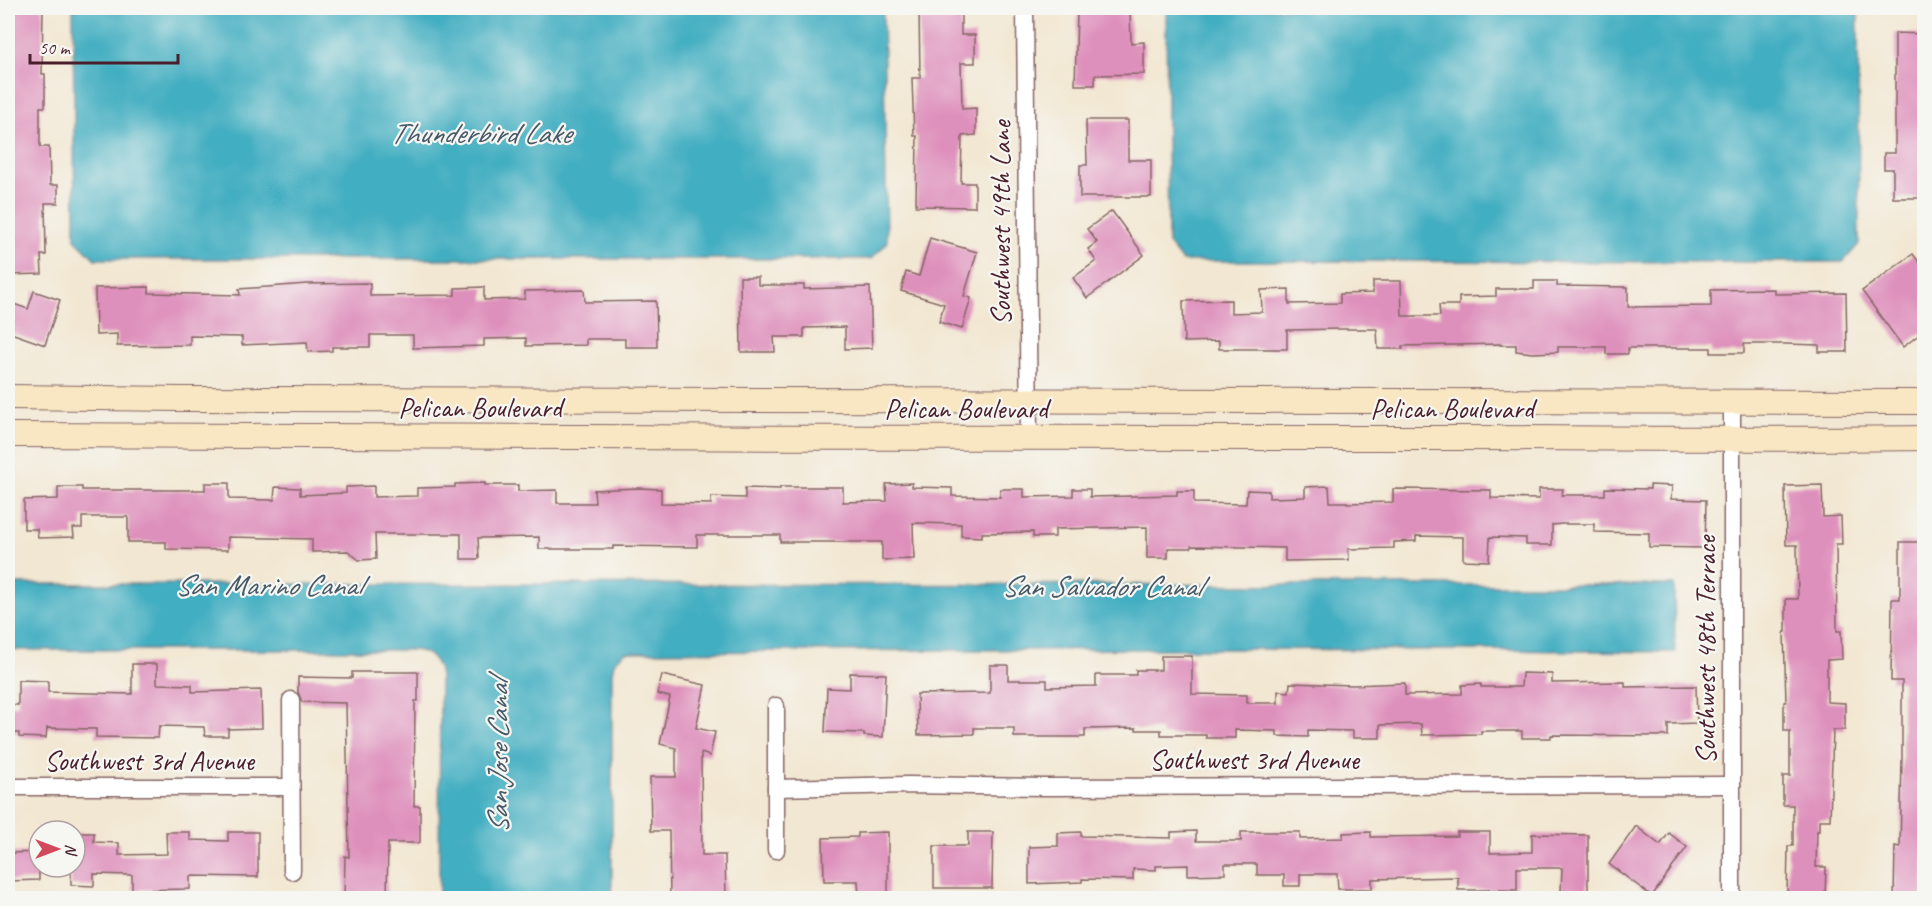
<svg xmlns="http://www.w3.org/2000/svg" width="1932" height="906" font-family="Caveat,sans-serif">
  <rect width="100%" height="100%" fill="#f6f6f2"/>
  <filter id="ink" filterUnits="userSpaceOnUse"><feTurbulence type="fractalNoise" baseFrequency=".0167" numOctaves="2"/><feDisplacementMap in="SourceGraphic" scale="12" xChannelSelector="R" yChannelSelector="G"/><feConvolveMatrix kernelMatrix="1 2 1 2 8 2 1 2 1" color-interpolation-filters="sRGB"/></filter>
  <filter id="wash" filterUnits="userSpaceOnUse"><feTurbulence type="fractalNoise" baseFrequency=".008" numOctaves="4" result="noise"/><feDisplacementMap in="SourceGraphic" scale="24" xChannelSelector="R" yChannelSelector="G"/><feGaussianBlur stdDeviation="1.35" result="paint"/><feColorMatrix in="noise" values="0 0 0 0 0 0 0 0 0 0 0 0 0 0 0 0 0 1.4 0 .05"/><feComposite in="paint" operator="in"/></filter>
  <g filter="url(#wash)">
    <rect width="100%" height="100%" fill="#f2e7d2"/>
    <g fill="#42aec1" stroke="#466676" stroke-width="1.5">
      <polygon points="73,8 883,8 887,243 871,259 95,259 75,239"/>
      <polygon points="1166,8 1858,8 1859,244 1843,262 1182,261 1168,244"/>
      <path d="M8 584 1674 585 1675 652 1485 650 1172 649 625 652 614 663 612 672V898H439L440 677C438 660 431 653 414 650H8Z"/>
    </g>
    <g id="blocks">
      <g fill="#de90bc">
        <polygon points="8,8 43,8 42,74 45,74 45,107 40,107 40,147 49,147 50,185 58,185 58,203 45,203 46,255 41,255 42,274 8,275"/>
        <polygon points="919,8 961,8 961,35 975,35 975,63 961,63 962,109 976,108 976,135 962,136 961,183 975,183 975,207 916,206 917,136 914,136 912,78 920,78"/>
        <polygon points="1130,11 1131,43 1144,42 1144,74 1095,75 1095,85 1075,85 1077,12"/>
        <polygon points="1895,33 1924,34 1924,198 1893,198 1893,169 1884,169 1884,153 1895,153"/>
        <polygon points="1086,120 1128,120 1128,160 1151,160 1151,197 1080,197 1080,165 1087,165"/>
        <polygon points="1112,211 1144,255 1087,298 1073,278 1096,261 1088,249 1097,242 1087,229"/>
        <polygon points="930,238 977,252 964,296 971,298 962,329 939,322 944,304 901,291 906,272 919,276"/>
        <polygon points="1913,254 1924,269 1924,331 1903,347 1862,291"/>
        <polygon points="740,277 758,277 758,285 804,285 804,289 870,287 872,348 845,349 845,327 804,328 804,337 774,337 775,352 741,352"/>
        <polygon points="1373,281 1401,281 1402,316 1440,316 1439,305 1459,305 1459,297 1496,296 1496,289 1534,289 1534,281 1557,281 1557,286 1628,287 1628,307 1711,306 1711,290 1774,289 1774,294 1846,293 1847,352 1819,352 1819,345 1787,344 1744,344 1744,353 1711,353 1711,348 1628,348 1628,354 1606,354 1606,347 1558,347 1558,352 1532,353 1516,351 1516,345 1500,345 1500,344 1402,346 1403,349 1378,349 1377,329 1341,329 1287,330 1287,349 1219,349 1219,341 1184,342 1183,301 1231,300 1231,313 1262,312 1261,290 1289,289 1289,304 1340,303 1340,294 1373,293"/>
        <polygon points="370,283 370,296 455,295 455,288 484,287 484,300 525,299 525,291 584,290 585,302 656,301 657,347 625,347 625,339 586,339 586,345 526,346 526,338 484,339 484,346 413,348 413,335 370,335 370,347 332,347 332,351 308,352 307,342 242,345 242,337 190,336 190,345 117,346 117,334 96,335 95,288 149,287 149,293 240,295 239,289 307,284"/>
        <polygon points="34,291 60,300 45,345 8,332 8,302 28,309"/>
        <polygon points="205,483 229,483 229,499 274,500 275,487 300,488 300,495 346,493 346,487 374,486 374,497 417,496 417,488 455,487 455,484 485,483 485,485 518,485 518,491 557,490 557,503 595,503 594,490 638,488 661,489 661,503 711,504 711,497 745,498 745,488 780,489 780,487 843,487 843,502 887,501 886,484 912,483 912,487 952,488 952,496 1000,497 1000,489 1024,489 1024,497 1073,496 1073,489 1090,489 1090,497 1177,495 1177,491 1194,491 1194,503 1246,504 1247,490 1269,491 1269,498 1305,497 1305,487 1329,486 1330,502 1347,502 1347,503 1393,502 1393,489 1491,490 1491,498 1539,499 1539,489 1563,489 1562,495 1605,495 1605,488 1650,489 1650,485 1672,486 1671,499 1706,500 1705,548 1649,547 1649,533 1594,532 1594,524 1562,524 1552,525 1552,545 1526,545 1526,538 1490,537 1489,561 1463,560 1463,537 1416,536 1416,541 1394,542 1394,548 1348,549 1349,560 1285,561 1285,548 1191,546 1191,548 1168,548 1168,558 1147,558 1147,527 1055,529 1055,537 1033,537 1033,532 982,533 982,537 961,536 961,524 913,523 914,559 882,560 882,542 780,542 780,535 697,535 697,547 613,546 613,549 539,549 539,537 478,538 479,559 461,559 461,534 375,534 376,559 359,560 348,551 312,552 312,539 228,537 228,550 166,549 166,542 128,542 128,517 82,517 82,528 73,528 74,537 38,538 37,529 24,529 24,500 58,499 58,487 82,487 82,490 205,490"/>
        <polygon points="1822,485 1823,517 1841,516 1842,544 1836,544 1837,631 1841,631 1842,659 1827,660 1827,702 1845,703 1845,730 1833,730 1830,820 1819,820 1819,831 1817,831 1816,867 1826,867 1825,898 1787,898 1788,846 1793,846 1793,805 1783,805 1783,776 1790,776 1790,731 1784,731 1784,702 1786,702 1784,632 1786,632 1786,599 1798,599 1797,545 1786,545 1785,486"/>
        <polygon points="1900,542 1924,542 1924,898 1894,898 1895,846 1900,847 1902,760 1902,681 1891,681 1892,599 1900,599"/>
        <polygon points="1161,656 1192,656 1192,694 1247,695 1247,703 1278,703 1278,691 1289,692 1290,683 1353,685 1405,683 1405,695 1462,694 1462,685 1481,684 1481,687 1521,687 1522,673 1552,674 1552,683 1625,682 1625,687 1696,686 1697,723 1668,724 1668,736 1551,735 1551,738 1522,738 1522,731 1481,731 1481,734 1422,735 1421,724 1380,725 1380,738 1353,738 1353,731 1308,730 1308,737 1277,736 1277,731 1235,730 1235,738 1206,738 1206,735 1161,735 1161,730 1136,730 1136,728 1085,729 1085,737 1014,737 1014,728 974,728 974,734 918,735 917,694 990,693 990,665 1008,665 1008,680 1047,680 1047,687 1096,686 1096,675 1136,675 1136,670 1161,670"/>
        <polygon points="132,664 157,664 157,684 192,685 192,692 261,690 262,728 228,729 228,736 205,736 204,727 159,726 158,738 96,737 96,729 47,728 46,738 19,737 19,733 8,733 8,705 18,705 18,680 48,681 48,692 132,694"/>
        <polygon points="352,672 418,672 418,701 415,701 414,806 420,806 420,843 388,843 387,898 344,898 345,856 349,857 346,703 302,702 298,692 298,677 352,678"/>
        <polygon points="850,673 886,674 883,737 864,736 864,733 825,732 827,688 850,689"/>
        <polygon points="662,675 705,685 696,728 715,732 710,756 701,753 702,855 725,855 726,898 670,898 669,831 651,831 650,777 676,777 676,748 660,744 670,697 657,694"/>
        <polygon points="1636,826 1660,845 1669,833 1687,847 1652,896 1609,864"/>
        <polygon points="1196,831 1196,841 1241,841 1241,832 1300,832 1300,839 1343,838 1343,833 1371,832 1371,837 1457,836 1457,832 1490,832 1490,853 1532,852 1532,834 1588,835 1588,893 1561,892 1562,868 1517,868 1517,890 1458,890 1458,877 1372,879 1372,889 1338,889 1337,874 1300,874 1300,886 1284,886 1284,875 1257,875 1257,864 1225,864 1225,874 1188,875 1188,865 1156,866 1156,870 1133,869 1133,880 1082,879 1082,882 1029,884 1029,847 1058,846 1058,833 1081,832 1081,836 1171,838 1171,832"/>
        <polygon points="166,832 190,832 190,840 228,841 228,832 258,832 258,877 190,876 190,889 132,890 132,875 94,874 94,886 71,885 71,867 75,867 75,833 94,833 94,842 119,843 119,855 167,854"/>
        <polygon points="888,832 888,897 859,897 858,881 824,881 823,838 858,837 858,833"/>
        <polygon points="968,832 993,832 992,888 934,888 934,846 968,846"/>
        <polygon points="39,852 39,880 8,881 8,853"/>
      </g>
    </g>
  </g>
  <g filter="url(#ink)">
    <use href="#blocks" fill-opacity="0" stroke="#856565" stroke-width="1.5"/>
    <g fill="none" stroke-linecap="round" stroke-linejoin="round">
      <g stroke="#856565" stroke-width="19">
        <g id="street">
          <polyline points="1025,8 1029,438"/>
          <polyline points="1732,402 1732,898"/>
          <polyline points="291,700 292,871"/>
          <polyline points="8,787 291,787"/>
          <polyline points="776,788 908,785 1044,787 1732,785"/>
          <polyline points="776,850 776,706"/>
        </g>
      </g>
      <g stroke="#856565" stroke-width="26">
        <g id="secondary">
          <polyline points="8,397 181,399 1924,402"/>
          <path d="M8 435C489 437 971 439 1452 438 1610 438 1767 440 1924 438"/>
        </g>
      </g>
      <use href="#street" stroke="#fff" stroke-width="16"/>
      <use href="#secondary" stroke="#f9e7c3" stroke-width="24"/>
    </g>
  </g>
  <g text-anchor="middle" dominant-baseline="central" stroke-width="4.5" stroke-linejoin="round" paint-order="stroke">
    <g font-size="28" fill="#4a1f2b" stroke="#f6f6f2">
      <text transform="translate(1000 223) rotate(-90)">Southwest 49th Lane</text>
      <text x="480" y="407">Pelican Boulevard</text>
      <text x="966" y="408">Pelican Boulevard</text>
      <text x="1452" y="408">Pelican Boulevard</text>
      <text transform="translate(1705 650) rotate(-90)">Southwest 48th Terrace</text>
      <text x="1254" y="759">Southwest 3rd Avenue</text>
      <text x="149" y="760">Southwest 3rd Avenue</text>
    </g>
    <g font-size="30" font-style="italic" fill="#475867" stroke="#f6f6f2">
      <text x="480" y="133">Thunderbird Lake</text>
      <text x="268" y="585">San Marino Canal</text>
      <text x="1101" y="586">San Salvador Canal</text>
      <text transform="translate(498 757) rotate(-90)">San Jose Canal</text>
    </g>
  </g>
  <rect width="1932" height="906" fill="none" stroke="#f6f6f2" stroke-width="30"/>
  <g transform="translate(57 849) rotate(90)"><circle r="28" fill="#f6f6f2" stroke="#b1a0a2" stroke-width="1.5"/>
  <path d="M0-4.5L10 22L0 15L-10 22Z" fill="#d1495b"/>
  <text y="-9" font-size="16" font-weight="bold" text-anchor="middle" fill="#4a1f2b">N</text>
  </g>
  <path d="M30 54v9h148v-9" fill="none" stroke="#4a1f2b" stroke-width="3"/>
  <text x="39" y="54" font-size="18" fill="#4a1f2b" stroke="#f6f6f2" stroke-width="4.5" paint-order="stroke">50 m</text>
</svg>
